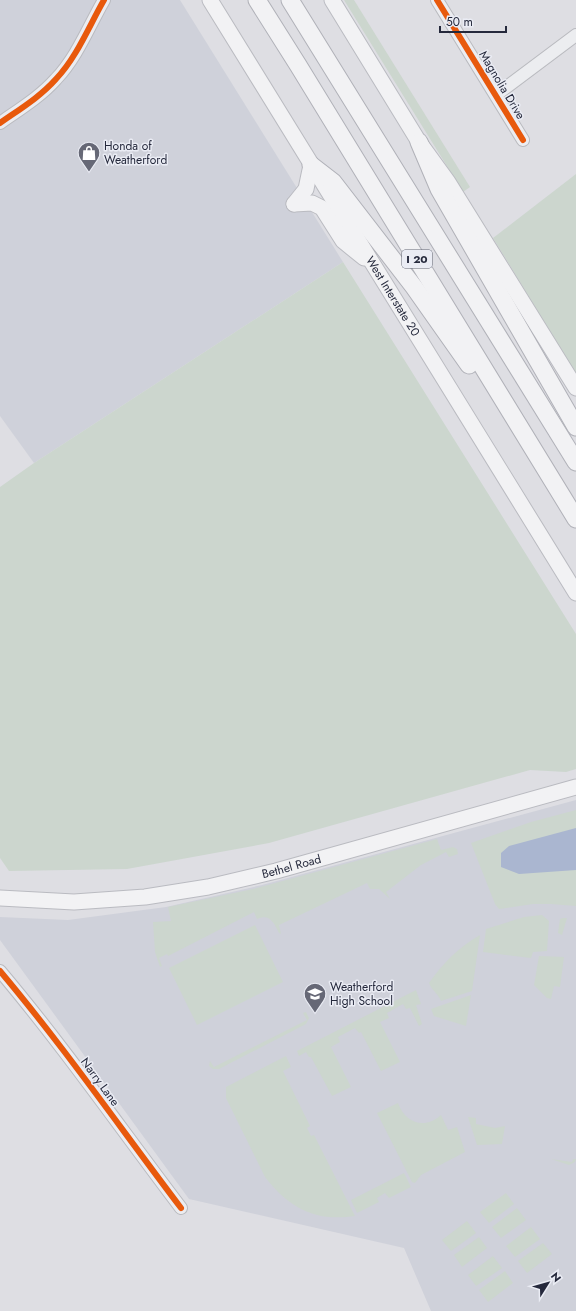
<svg xmlns="http://www.w3.org/2000/svg" width="576" height="1311" font-family="Jost,sans-serif">
  <rect width="100%" height="100%" fill="#dedee3"/>
  <g fill="#cfd1da">
    <polygon points="0,0 180,0 343,262 34,463 0,416"/>
    <polygon points="576,800 576,1311 431,1311 404,1248 189,1199 0,940 0,917 68,920 166,907 262,885"/>
  </g>
  <g fill="#ccd6ce">
    <polygon points="344,0 354,0 470,187 463,192"/>
    <polygon points="576,174 576,374 493,238"/>
    <polygon points="343,262 576,634 576,769 566,772 530,770 269,843 127,869 9,871 0,858 0,487 34,463"/>
    <polygon points="576,810 576,906 551,904 533,904 499,909 495,904 471,843 531,822"/>
    <path d="M437 839 441 850 453 847 457 849 458 854 449 857 446 852 421 865 386 892 390 899 379 889H370L367 883 279 925 281 934 279 933C274 923 270 913 257 919L254 912 168 956 167 954 159 958 162 966 160 967 155 952 153 922 171 921 168 907 253 889Z"/>
    <polygon points="542,915 549,921 547,951 533,952 531,958 483,952 486,929 524,917"/>
    <polygon points="563,918 567,918 562,935 558,933 560,919"/>
    <polygon points="255,925 283,982 197,1025 169,968"/>
    <path d="M480 935 472 991 441 1001C438 993 432 991 429 983 443 963 459 947 480 935Z"/>
    <polygon points="539,956 564,957 560,987 554,986 551,999 547,998 534,985"/>
    <polygon points="416,990 421,1004 416,1005 422,1024 419,1026 410,1008 406,1009 403,1004 387,1013 389,1018 380,1022 400,1062 381,1071 361,1032 359,1033 355,1028 338,1037 340,1042 331,1047 351,1087 332,1096 311,1057 309,1057 306,1052 299,1056 297,1051"/>
    <polygon points="471,995 466,1026 434,1016 431,1009"/>
    <polygon points="306,1012 309,1018 306,1024 219,1069 213,1069 209,1066 210,1061 214,1067 307,1020 303,1013"/>
    <path d="M286 1056 291 1067 283 1071 310 1126 307 1128 311 1136 314 1135 355 1216C315 1222 289 1208 265 1177L226 1098V1087Z"/>
    <path d="M398 1103C405 1123 425 1130 441 1115L448 1130 457 1127 465 1152 421 1175 415 1183 412 1182 377 1113Z"/>
    <polygon points="468,1117 476,1118 476,1124 495,1128 505,1126 502,1144 477,1145"/>
    <polygon points="551,1159 572,1162 573,1159 576,1159 575,1162 569,1165"/>
    <polygon points="404,1173 411,1187 389,1198 385,1193 377,1198 379,1202 357,1213 351,1200"/>
    <polygon points="506,1193 514,1204 489,1223 480,1212"/>
    <polygon points="517,1208 526,1220 501,1238 492,1227"/>
    <polygon points="467,1221 476,1233 451,1251 442,1240"/>
    <polygon points="531,1227 540,1239 515,1257 506,1246"/>
    <polygon points="479,1237 487,1248 462,1267 454,1255"/>
    <polygon points="543,1243 552,1254 527,1273 518,1261"/>
    <polygon points="493,1256 502,1268 476,1286 468,1275"/>
    <polygon points="505,1271 513,1283 488,1302 479,1290"/>
  </g>
  <polygon fill="#aab6d0" points="576,828 576,870 519,874 501,867 501,853 509,846"/>
  <g fill="none" stroke-linecap="round" stroke-linejoin="round">
    <g stroke="#b9babf" stroke-width="14">
      <g id="minor">
        <polyline points="437,0 523,140"/>
        <polyline points="496,95 576,35"/>
        <path d="M0 123C20 109 40 97 56 79 77 57 89 26 104 0"/>
        <path d="M0 971C64 1047 121 1129 181 1208"/>
      </g>
    </g>
    <g stroke="#babbc1" stroke-width="17">
      <g id="major">
        <path id="s1" d="M210 0 576 593"/>
        <polyline points="332,0 419,142 448,182 576,388"/>
        <polyline points="294,204 312,203 322,208 343,241 364,258"/>
        <polyline points="294,204 306,189 311,165"/>
        <path id="s2" d="M0 898 74 902 145 897 208 887 276 871 576 787"/>
      </g>
    </g>
    <g stroke="#b0b1b8" stroke-width="19">
      <g id="highway">
        <polyline points="257,0 298,65 576,519"/>
        <polyline points="290,0 576,462"/>
        <polyline points="419,142 439,189 576,427"/>
        <polyline points="311,165 333,182 414,287 469,365"/>
      </g>
    </g>
    <use href="#minor" stroke="#ecedf0" stroke-width="12"/>
    <use href="#major" stroke="#f2f2f4" stroke-width="15"/>
    <use href="#highway" stroke="#f2f2f4" stroke-width="17"/>
    <g stroke="#eaecf4" stroke-width="8">
      <g id="cycleway">
        <polyline points="437,0 523,140"/>
        <path d="M0 123C20 109 40 97 56 79 77 57 89 26 104 0"/>
        <path d="M0 971C64 1047 121 1129 181 1208"/>
      </g>
    </g>
    <use href="#cycleway" stroke="#e8590c" stroke-width="6"/>
  </g>
  <defs>
    <g id="shop-pin" transform="scale(1.15)"><path d="M0 17L-7.5 6A9.5 9.5 0 1 1 7.5 6Z" fill="#666876" stroke="#eaecf4"/><path d="M-5-2.5h2.3a2.7 3.5 0 0 1 5.4 0H5L5.5 6h-11ZM-1.5-2.5h3a1.5 2.3 0 0 0-3 0Z" fill="#fff"/></g>
    <g id="school-pin" transform="scale(1.15)"><path d="M0 17L-7.5 6A9.5 9.5 0 1 1 7.5 6Z" fill="#666876" stroke="#eaecf4"/><path d="M0-5L7-2L0 1L-7-2ZM-4 1L0 2.5L4 1V4Q0 6-4 4Z" fill="#fff"/></g>
  </defs>
  <g fill-rule="evenodd">
    <use href="#shop-pin" x="89" y="153"/>
    <use href="#school-pin" x="315" y="994"/>
  </g>
  <g text-anchor="middle" dominant-baseline="central" stroke-width="3" stroke-linejoin="round" paint-order="stroke">
    <rect fill="#eaecf4" stroke="#606473" stroke-width="1" x="402" y="250" width="30" height="18" rx="3"/>
    <g font-size="11" font-weight="bold" fill="#25293c">
      <text x="417" y="259">I 20</text>
    </g>
    <g font-size="12" fill="#25293c" stroke="#eaecf4">
      <text transform="translate(502 85) rotate(59)">Magnolia Drive</text>
      <text stroke="none"><textPath href="#s1" startOffset="348">West Interstate 20</textPath></text>
      <text stroke="none"><textPath href="#s2" startOffset="295">Bethel Road</textPath></text>
      <text transform="translate(100 1082) rotate(54)">Narry Lane</text>
    </g>
    <g font-size="12" fill="#25293c" stroke="#eaecf4" text-anchor="start">
      <text x="104" y="146">Honda of<tspan x="104" dy="14">Weatherford</tspan></text>
      <text x="330" y="987">Weatherford<tspan x="330" dy="14">High School</tspan></text>
    </g>
  </g>
  <g transform="translate(548 1283) rotate(53)" stroke="#eaecf4" stroke-width="3" paint-order="stroke">
  <path d="M0-3L7 15L0 10L-7 15Z" fill="#25293c"/>
  <text y="-6" font-size="11" font-weight="bold" text-anchor="middle" fill="#25293c">N</text>
  </g>
  <path d="M440 26v6h66v-6" fill="none" stroke="#25293c" stroke-width="2"/>
  <text x="446" y="26" font-size="12" fill="#25293c" stroke="#eaecf4" stroke-width="3" paint-order="stroke">50 m</text>
</svg>
